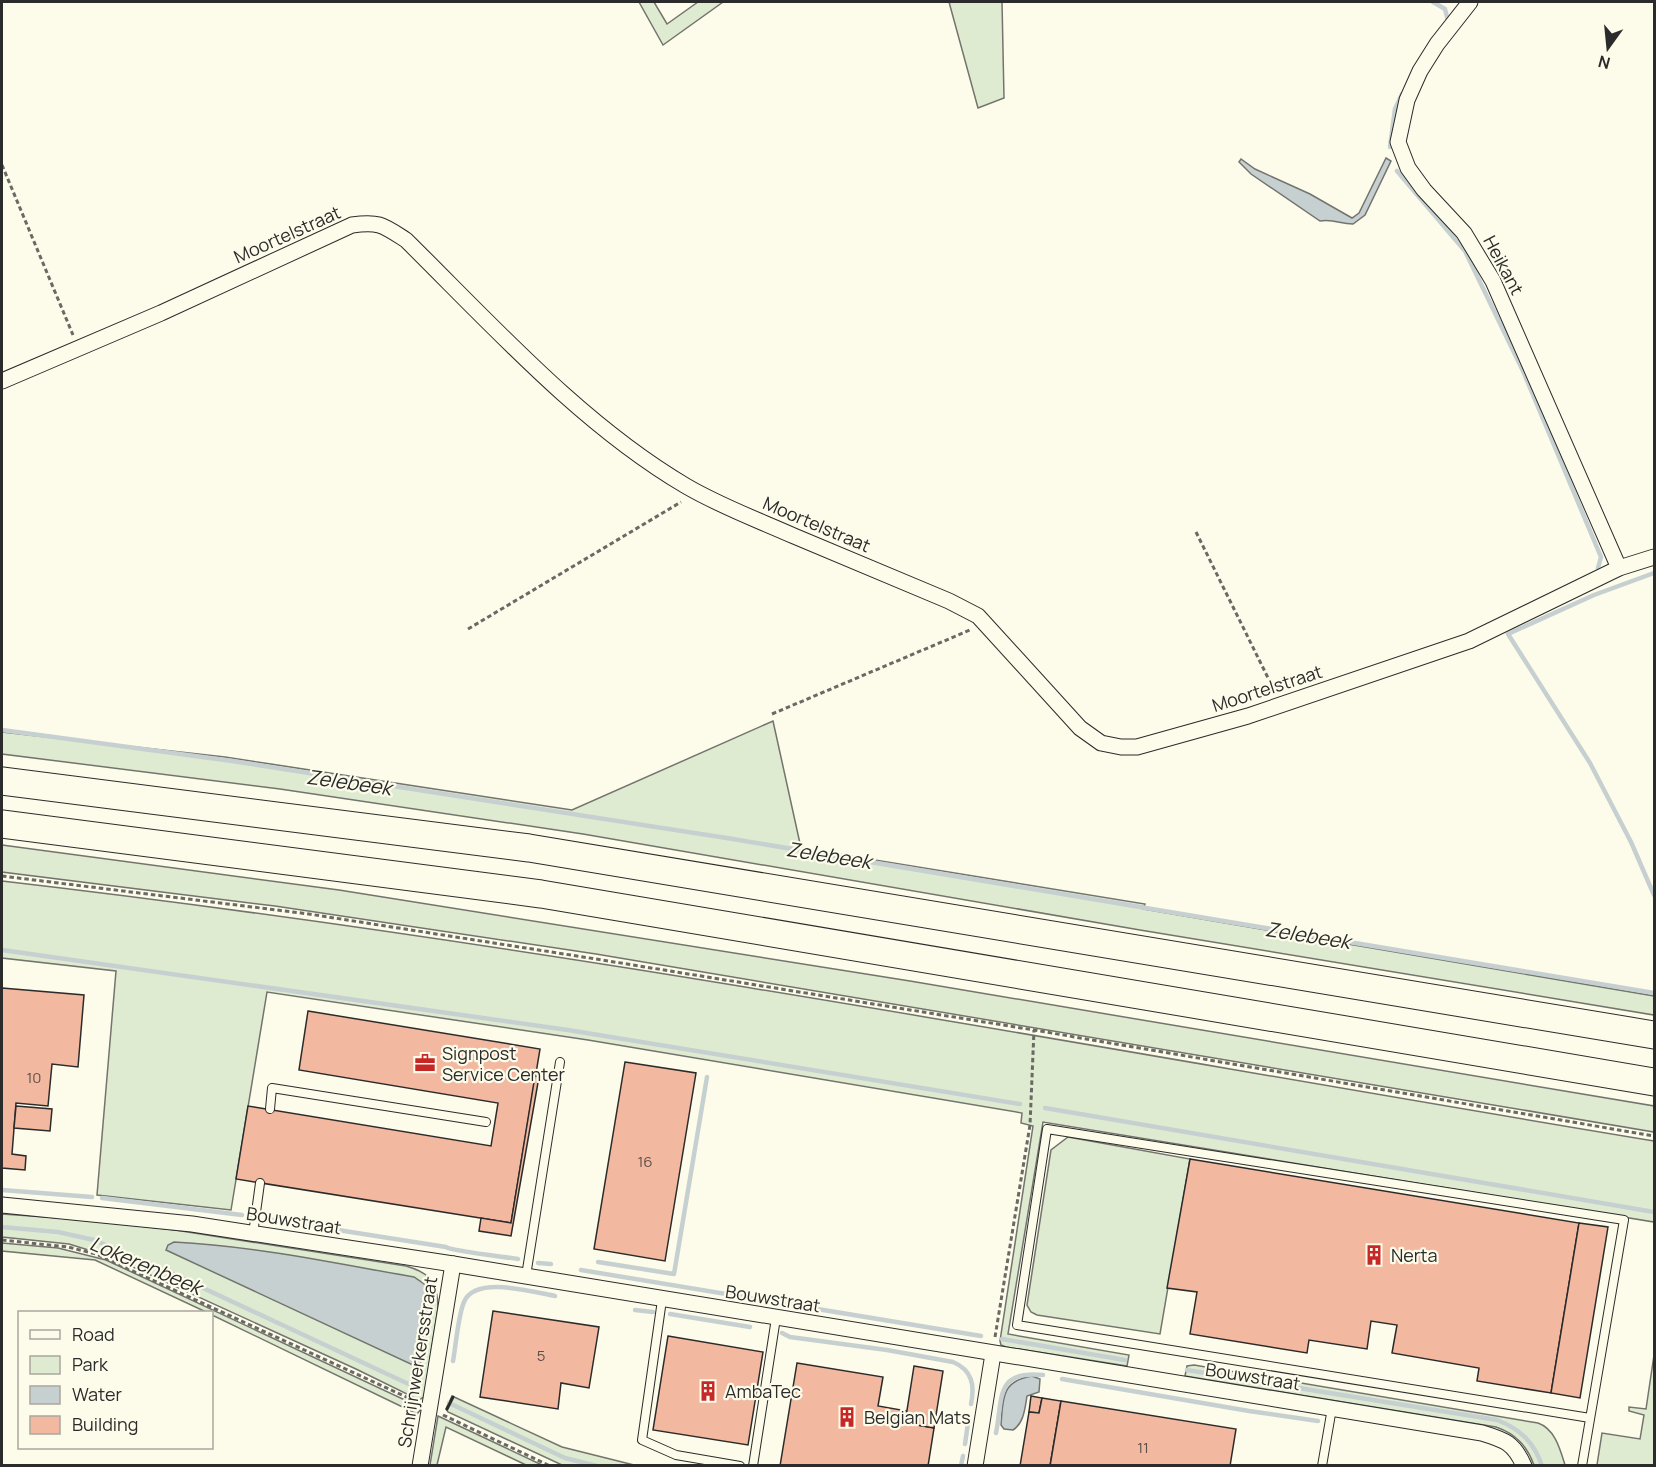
<svg xmlns="http://www.w3.org/2000/svg" width="1656" height="1467" font-family="Manrope,sans-serif">
  <rect width="100%" height="100%" fill="#fdfbea"/>
  <g fill="#deebd1" stroke="#74746e" stroke-width="1.5">
    <polygon points="639,2 654,2 667,24 698,2 723,2 663,45"/>
    <polygon points="949,2 1002,2 1004,98 978,108"/>
    <polygon points="773,721 801,848 1145,904 1143,909 1654,996 1654,1015 1140,930 583,834 280,789 2,754 2,732 225,757 572,810"/>
    <polygon points="2,845 339,890 910,981 1654,1106 1654,1132 596,954 275,906 2,872"/>
    <path d="M2 881C556 945 1104 1050 1654 1141V1222L1043 1122 1008 1334 1129 1355 1127 1366 1006 1347 1001 1345 1000 1341 1033 1126 1021 1123 1022 1113 588 1040 267 992 231 1210 97 1195 116 971 2 958Z"/>
    <polygon points="1068,1137 1190,1159 1160,1334 1037,1315 1031,1312 1027,1305 1051,1150"/>
    <path d="M2 1214 89 1220 175 1230 406 1266C430 1273 438 1282 438 1308L424 1397 419 1400 356 1369 111 1257 69 1244 2 1237Z"/>
    <polygon points="2,1243 58,1248 106,1260 422,1408 417,1414 212,1315 212,1312 206,1312 95,1260 2,1251"/>
    <polygon points="1654,1355 1654,1465 1597,1465 1602,1433 1640,1439 1644,1415 1629,1411 1629,1407 1646,1409"/>
    <path d="M1194 1365 1538 1423C1555 1429 1560 1449 1565 1465H1534C1527 1446 1516 1434 1496 1427L1185 1376 1187 1366Z"/>
    <polygon points="452,1396 562,1447 634,1465 562,1465 448,1412 446,1409"/>
    <polygon points="438,1416 542,1465 526,1465 446,1427 437,1465 430,1465"/>
  </g>
  <g fill="#c7d0d0" stroke="#74746e" stroke-width="1.5">
    <path d="M1386 158 1391 161 1365 215 1353 224C1340 224 1335 219 1320 221L1251 174 1239 162 1241 159 1255 169 1310 194 1352 218 1359 213Z"/>
    <path d="M174 1242C254 1246 334 1263 414 1277L427 1286 432 1307 420 1365 415 1366 166 1250 168 1245Z"/>
    <path d="M1032 1376 1040 1379 1039 1392 1027 1396C1025 1408 1024 1423 1013 1430L1004 1429 1001 1425C1003 1399 1001 1381 1032 1376Z"/>
  </g>
  <g fill="none" stroke-linecap="round" stroke-linejoin="round">
    <g stroke="#c7d0d0" stroke-width="4.5">
      <polyline points="1433,2 1445,9 1448,21"/>
      <polyline points="1390,147 1395,109 1402,94"/>
      <polyline points="1397,171 1465,251 1523,371 1601,557 1598,568"/>
      <polyline points="1654,573 1594,595 1508,634 1590,763 1631,842 1654,895"/>
      <polyline points="2,730 232,761 733,839 1654,993"/>
      <polyline points="2,950 568,1030 1020,1104"/>
      <polyline points="1045,1108 1654,1212"/>
      <polyline points="2,1190 92,1197"/>
      <polyline points="102,1198 242,1215"/>
      <path d="M268 1219 446 1247C451 1251 506 1257 518 1259"/>
      <polyline points="2,1227 58,1232 94,1240 158,1267 415,1387"/>
      <polyline points="598,1262 674,1274 707,1077"/>
      <polyline points="538,1263 551,1264"/>
      <polyline points="581,1270 981,1336"/>
      <polyline points="635,1310 653,1312"/>
      <polyline points="670,1314 750,1327"/>
      <path d="M782 1333 790 1337 887 1350 953 1362C972 1370 975 1385 971 1404"/>
      <polyline points="1002,1339 1125,1360"/>
      <path d="M453 1361C456 1345 458 1316 464 1302 475 1275 533 1292 555 1296"/>
      <path d="M1187 1370 1497 1420C1520 1429 1534 1442 1542 1466"/>
      <polyline points="1062,1379 1249,1411 1318,1421"/>
      <polyline points="449,1403 565,1458 597,1466"/>
      <path d="M996 1433C1003 1398 995 1370 1043 1375"/>
      <polyline points="965,1444 969,1416"/>
      <polyline points="961,1466 963,1456"/>
    </g>
  </g>
  <g fill="#f2b8a0" stroke="#2b2b2b" stroke-width="1.5">
    <polygon points="2,988 84,995 78,1067 52,1064 48,1106 16,1103 12,1154 26,1156 25,1170 2,1168"/>
    <polygon points="308,1011 540,1049 511,1223 236,1179 248,1106 491,1146 498,1103 299,1070"/>
    <polygon points="625,1062 696,1073 665,1261 594,1249"/>
    <polygon points="535,1076 539,1077 511,1236 479,1231 481,1218 511,1223"/>
    <polygon points="16,1106 52,1109 50,1131 14,1128"/>
    <polygon points="1190,1159 1579,1223 1551,1393 1477,1381 1479,1368 1392,1353 1397,1325 1371,1321 1367,1349 1309,1340 1307,1353 1190,1334 1197,1292 1167,1288"/>
    <polygon points="1579,1223 1608,1227 1580,1398 1551,1393"/>
    <polygon points="493,1311 599,1327 589,1388 561,1383 558,1409 480,1397"/>
    <polygon points="668,1336 763,1352 748,1445 653,1430"/>
    <polygon points="797,1363 883,1377 878,1406 907,1411 905,1423 934,1428 928,1466 780,1466"/>
    <polygon points="914,1366 943,1371 934,1428 905,1423"/>
    <polygon points="1031,1396 1042,1398 1039,1413 1029,1412"/>
    <polygon points="1042,1398 1061,1401 1050,1466 1020,1466 1029,1412 1039,1413"/>
    <polygon points="1061,1401 1236,1429 1230,1466 1050,1466"/>
  </g>
  <g fill="none" stroke-linecap="round" stroke-linejoin="round">
    <g stroke="#2b2b2b" stroke-width="10">
      <g id="service">
        <polyline points="270,1109 272,1088 486,1122"/>
        <polyline points="253,1234 260,1183"/>
        <polyline points="526,1276 560,1062"/>
        <polyline points="662,1300 642,1440 676,1455 740,1466"/>
        <polyline points="753,1466 776,1318"/>
        <polyline points="1322,1466 1332,1408"/>
        <polyline points="1582,1466 1624,1220 1047,1129 1017,1325 1590,1418"/>
      </g>
    </g>
    <g stroke="#2b2b2b" stroke-width="17">
      <g id="minor">
        <polyline points="1470,2 1437,44 1420,71 1407,100 1398,142 1408,168 1424,190 1464,233 1493,281 1619,568"/>
        <path d="M2 381 161 313 352 225C379 221 383 225 406 240 492 325 582 425 686 486 720 506 758 520 794 536 845 557 897 579 949 601L978 616 1080 728 1101 743 1121 747H1137L1248 716 1469 641 1619 568 1654 557"/>
        <path d="M2 1205 192 1224 453 1264 1482 1433C1505 1440 1514 1443 1524 1466"/>
        <polyline points="420,1466 453,1264"/>
        <polyline points="975,1466 993,1354"/>
      </g>
    </g>
    <g stroke="#2b2b2b" stroke-width="29">
      <g id="motorway">
        <polyline points="2,781 529,848 1654,1035"/>
        <polyline points="2,824 541,894 1654,1082"/>
      </g>
    </g>
    <g stroke="#6a6964" stroke-width="3" stroke-dasharray="4.5 3" stroke-linecap="butt">
      <polyline points="2,165 73,335"/>
      <polyline points="1196,532 1275,692"/>
      <polyline points="468,629 681,502"/>
      <polyline points="772,714 970,630"/>
      <polyline points="2,876 309,914 596,959 1034,1030 1654,1136"/>
      <polyline points="2,1240 68,1247 96,1254 415,1401"/>
      <polyline points="995,1337 1030,1125 1034,1030"/>
      <polyline points="443,1415 550,1466"/>
    </g>
    <use href="#service" stroke="#fdfbea" stroke-width="8"/>
    <use href="#minor" stroke="#fdfbea" stroke-width="15"/>
    <use href="#motorway" stroke="#fdfbea" stroke-width="27"/>
    <g stroke="#2b2b2b" stroke-width="3">
      <polyline points="412,1393 417,1380"/>
      <polyline points="447,1409 453,1397"/>
    </g>
  </g>
  <defs>
    <g id="office-bare" transform="scale(1.62)"><path d="M-6-3h4V-5.5h4V-3h4V5H-6ZM-1-4.5V-3h2v-1.5ZM-6 0V1H6V0Z" fill="#c62828" stroke="#fdfbea" stroke-width="2.5" paint-order="stroke"/></g>
    <g id="building-bare" transform="scale(1.62)"><path d="M-4-6H4V6H1V3H-1V6H-4ZM-2.5-4.3h1.7v1.8h-1.7ZM.8-4.3h1.7v1.8H.8ZM-2.5-1h1.7V.8h-1.7ZM.8-1h1.7V.8H.8Z" fill="#c62828" stroke="#fdfbea" stroke-width="2.5" paint-order="stroke"/></g>
  </defs>
  <g fill-rule="evenodd">
    <use href="#office-bare" x="425" y="1063"/>
    <use href="#building-bare" x="1374" y="1255"/>
    <use href="#building-bare" x="708" y="1391"/>
    <use href="#building-bare" x="847" y="1417"/>
  </g>
  <g text-anchor="middle" dominant-baseline="central" stroke-width="4.5" stroke-linejoin="round" paint-order="stroke">
    <g font-size="15" fill="#5d4e48">
      <text x="34" y="1077">10</text>
      <text x="645" y="1161">16</text>
      <text x="541" y="1355">5</text>
      <text x="1143" y="1447">11</text>
    </g>
    <g font-size="18" fill="#2b2b2b" stroke="#fdfbea">
      <text transform="translate(287 234) rotate(-24)">Moortelstraat</text>
      <text transform="translate(1504 265) rotate(62)">Heikant</text>
      <text transform="translate(817 524) rotate(23)">Moortelstraat</text>
      <text transform="translate(1267 688) rotate(-18)">Moortelstraat</text>
      <text transform="translate(294 1220) rotate(9)">Bouwstraat</text>
      <text transform="translate(773 1298) rotate(9)">Bouwstraat</text>
      <text transform="translate(417 1362) rotate(-81)">Schrijnwerkersstraat</text>
      <text transform="translate(1253 1376) rotate(9)">Bouwstraat</text>
    </g>
    <g font-size="18" fill="#2b2b2b" stroke="#fdfbea" text-anchor="start">
      <text x="442" y="1053">Signpost<tspan x="442" dy="21">Service Center</tspan></text>
      <text x="1391" y="1255">Nerta</text>
      <text x="725" y="1391">AmbaTec</text>
      <text x="864" y="1417">Belgian Mats</text>
    </g>
    <g font-size="20" font-style="italic" fill="#2b2b2b" stroke="#fdfbea">
      <text transform="translate(349 782) rotate(8)">Zelebeek</text>
      <text transform="translate(829 855) rotate(9)">Zelebeek</text>
      <text transform="translate(1308 935) rotate(9)">Zelebeek</text>
      <text transform="translate(146 1265) rotate(23)">Lokerenbeek</text>
    </g>
  </g>
  <rect width="1656" height="1467" fill="none" stroke="#2b2b2b" stroke-width="6"/>
  <rect x="18" y="1311" width="195" height="138" fill="#fdfbea" stroke="#a9a89e" stroke-width="1.5"/>
  <rect x="30" y="1330" width="30" height="9" fill="#fdfbea" stroke="#a9a89e" stroke-width="1.5"/>
  <text x="72" y="1341" font-size="18" fill="#2b2b2b">Road</text>
  <rect x="30" y="1356" width="30" height="18" fill="#deebd1" stroke="#a9a89e" stroke-width="1.5"/>
  <text x="72" y="1371" font-size="18" fill="#2b2b2b">Park</text>
  <rect x="30" y="1386" width="30" height="18" fill="#c7d0d0" stroke="#a9a89e" stroke-width="1.5"/>
  <text x="72" y="1401" font-size="18" fill="#2b2b2b">Water</text>
  <rect x="30" y="1416" width="30" height="18" fill="#f2b8a0" stroke="#a9a89e" stroke-width="1.5"/>
  <text x="72" y="1431" font-size="18" fill="#2b2b2b">Building</text>
  <g transform="translate(1608 48) rotate(195)" stroke="#fdfbea" stroke-width="4.5" paint-order="stroke">
  <path d="M0-4.5L10 22L0 15L-10 22Z" fill="#2b2b2b"/>
  <text y="-9" font-size="16" font-weight="bold" text-anchor="middle" fill="#2b2b2b">N</text>
  </g>
</svg>
